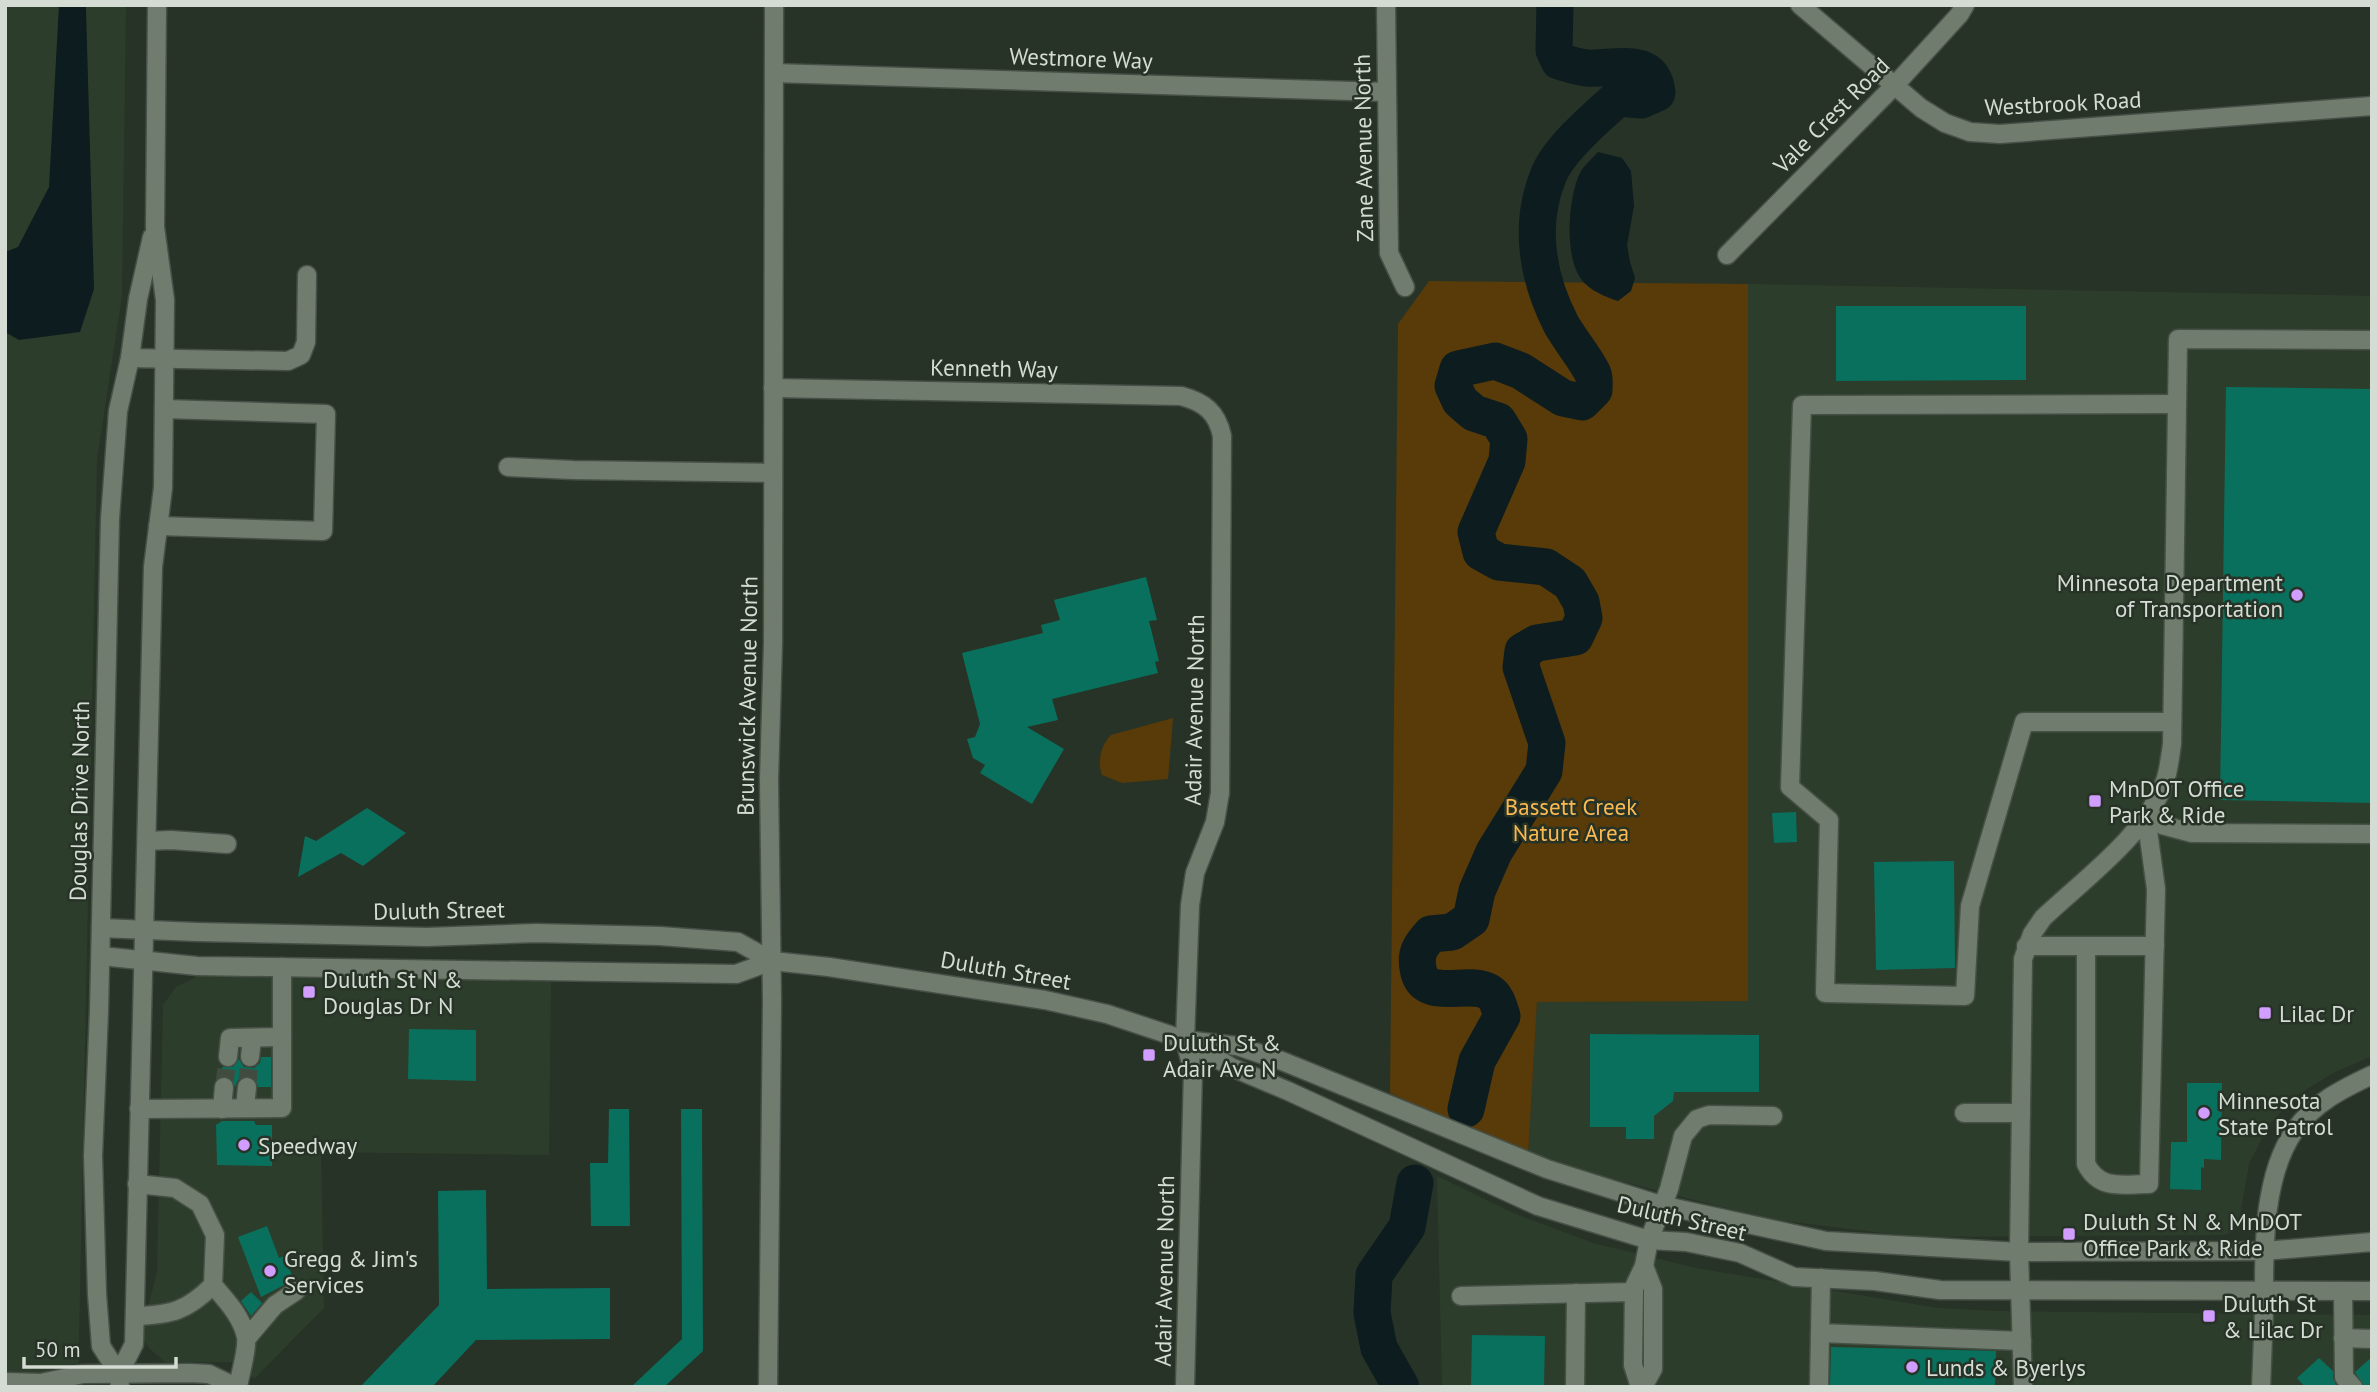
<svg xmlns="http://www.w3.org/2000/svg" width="2377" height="1392" font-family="'PT Sans',sans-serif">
  <rect width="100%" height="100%" fill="#273326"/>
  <g fill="#2d3d2b">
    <polygon points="5,5 126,5 122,295 97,460 78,1387 5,1387"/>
    <polygon points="1748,284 2372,296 2372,1056 2333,1073 2296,1096 2268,1126 2249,1164 2239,1222 2233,1232 2223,1235 1916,1237 1768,1219 1528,1157 1537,1001 1748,1001"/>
    <polygon points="198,976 551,980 549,1155 321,1152 324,1308 254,1379 243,1367 233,1362 165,1362 149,1348 141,1335 157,1272 163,1005 176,987"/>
    <polygon points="1437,1176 1513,1213 1593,1243 1696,1268 1938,1308 1996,1311 2372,1315 2372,1387 1442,1387"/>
  </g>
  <g fill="#583b09">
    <polygon points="1429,281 1748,284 1748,1001 1537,1002 1528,1157 1390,1093 1398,324"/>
    <path d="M1173 718 1168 779 1122 783 1102 775C1097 761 1101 745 1111 735Z"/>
  </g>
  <g fill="#0c1c1f">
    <polygon points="59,5 86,5 86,10 94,289 80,332 19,340 5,332 5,252 18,247 49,187"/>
    <path d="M1598 152 1622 158 1631 171 1634 206 1627 245 1630 262 1635 278 1631 291 1618 301C1606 297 1590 291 1581 279 1564 255 1568 198 1580 173 1584 165 1592 159 1598 152Z"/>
  </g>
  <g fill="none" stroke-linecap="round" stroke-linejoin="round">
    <g stroke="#0c1c1f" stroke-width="37">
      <path d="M1466 1109 1477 1061 1502 1016C1499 1007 1497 997 1489 992 1468 979 1423 1004 1418 968 1415 953 1421 945 1431 934L1452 932 1471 919 1477 891 1494 852 1544 771 1547 743 1521 667 1523 651 1537 643 1575 637 1584 618 1581 602 1570 583 1546 567 1499 562 1481 552 1476 532 1507 461 1509 439 1498 421 1474 413 1460 401 1453 386 1458 369 1495 361 1521 371 1563 398 1582 402 1594 390C1594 385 1595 379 1593 374 1586 359 1570 340 1561 324 1537 277 1528 224 1549 174 1560 148 1597 117 1618 98L1641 100 1657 93C1653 54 1613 70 1587 68 1577 67 1568 64 1559 61L1554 50 1555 5"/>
      <polyline points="1401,1387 1379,1348 1372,1313 1374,1275 1407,1227 1415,1183"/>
    </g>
  </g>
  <g fill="#09705d">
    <polygon points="1836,306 2026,306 2026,380 1836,381"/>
    <polygon points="2226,387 2372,389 2372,803 2220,800"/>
    <polygon points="1146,577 1157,620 1149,621 1159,661 1155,662 1158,673 1052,699 1058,720 1027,727 1064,749 1032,804 980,773 985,765 973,758 967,739 975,737 980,724 962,653 1043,633 1041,625 1060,620 1054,600"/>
    <polygon points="367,808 406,833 363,866 341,853 298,877 305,836 316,841"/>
    <polygon points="1796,812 1797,842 1774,843 1772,813"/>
    <polygon points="1954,861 1955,968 1876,970 1874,862"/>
    <polygon points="409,1029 476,1030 476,1081 408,1079"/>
    <polygon points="1590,1034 1759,1035 1759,1092 1674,1092 1673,1101 1654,1116 1654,1139 1626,1139 1626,1127 1590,1127"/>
    <polygon points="261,1057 271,1057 271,1087 258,1087 254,1078 247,1076 238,1080 235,1087 231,1078 221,1076 222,1067 233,1067 239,1059 244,1067 254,1068 260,1063"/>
    <polygon points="2187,1083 2222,1083 2221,1160 2204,1159 2204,1168 2201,1167 2201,1190 2170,1189 2171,1142 2187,1142"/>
    <polygon points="609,1109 629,1109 630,1226 591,1226 590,1163 608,1163"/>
    <polygon points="681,1109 702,1109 703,1351 664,1387 631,1387 682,1339"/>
    <polygon points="222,1121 254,1121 256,1125 272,1125 272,1166 217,1165 216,1125"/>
    <polygon points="486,1190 487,1289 610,1288 610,1339 476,1340 432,1387 360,1387 439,1305 438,1191"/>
    <polygon points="267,1226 279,1258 284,1256 294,1280 261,1297 238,1237"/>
    <polygon points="251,1292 262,1303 251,1316 241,1301"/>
    <polygon points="1472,1335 1545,1336 1544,1387 1471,1387"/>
    <polygon points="1831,1347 1996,1351 1995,1387 1830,1387"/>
    <polygon points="2372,1357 2372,1387 2364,1387 2355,1372"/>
    <polygon points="2319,1358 2333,1371 2333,1378 2337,1387 2305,1387 2297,1378"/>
  </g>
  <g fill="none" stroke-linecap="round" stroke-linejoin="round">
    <g stroke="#414c40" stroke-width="18" stroke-dasharray="18 9" stroke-linecap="butt">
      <polyline points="224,1087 228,1057"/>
      <polyline points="247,1087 250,1057"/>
    </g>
    <g stroke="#475046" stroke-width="21">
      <g id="minor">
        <polyline points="1386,5 1389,253 1405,287"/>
        <polyline points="1800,5 1921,108 1945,123 1970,132 2000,134 2372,106"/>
        <polyline points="774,73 1386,92"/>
        <polyline points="1727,255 1895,85 1959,15 1965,5"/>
        <polyline points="130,358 288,361 301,355 306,342 307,275"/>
        <path d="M773 388 1181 396C1204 402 1217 412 1222 436L1220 793 1215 822 1195 873 1190 905 1185 1040 1193 1072 1185 1387"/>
        <polyline points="508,467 573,470 773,473"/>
        <polyline points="158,526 323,531 326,414 164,409"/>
        <polyline points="2172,722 2024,722 1970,906 1965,996 1825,993 1829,820 1790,787 1802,405 2177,404"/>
        <polyline points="2146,816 2162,825 2192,833 2372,834"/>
        <polyline points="147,841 171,840 227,844"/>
        <polyline points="101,928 197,932 427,937 536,933 660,936 738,942 772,961 829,967 1045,1000 1107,1014 1185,1040 1237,1046 1282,1061 1547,1169 1661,1205 1826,1241 2019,1252 2264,1251 2372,1242"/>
        <polyline points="2026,946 2155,946"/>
        <path d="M2086 946V1164C2100 1191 2122 1184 2149 1184L2156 889 2146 816"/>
        <polyline points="101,956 197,966 736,974 772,961"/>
        <polyline points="1191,1043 1231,1067 1288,1091 1538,1206 1649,1240 1686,1242 1740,1253 1794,1277 1875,1281 1940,1290 2372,1291"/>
        <polyline points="228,1057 230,1038 282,1037"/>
        <polyline points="250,1057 252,1038"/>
        <polyline points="245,1108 247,1087"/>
        <polyline points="139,1109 282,1108 282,967"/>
        <polyline points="222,1109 224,1087"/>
        <polyline points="1964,1113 2021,1113"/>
        <polyline points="1821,1278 1820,1333 2022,1341"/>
        <path d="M213 1285C226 1300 242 1317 246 1337 248 1349 240 1374 238 1387"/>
        <polyline points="2343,1291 2344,1377 2353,1387"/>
        <polyline points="1461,1296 1634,1292"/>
        <path d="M135 1316C171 1315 187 1311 213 1285L215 1235 200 1204 175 1188 137 1184"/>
        <polyline points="247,1338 275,1305 296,1291"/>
        <polyline points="2343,1338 2372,1339"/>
        <polyline points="119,1374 134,1344 153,567 163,488 165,300 155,227 157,5"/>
        <polyline points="5,1382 41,1383 83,1374 190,1373 209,1374 236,1387"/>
        <polyline points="120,1387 119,1374 101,1346 97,1294 93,1156 99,1011 110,519 118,411 130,358 138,299 152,237"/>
        <polyline points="768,1387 772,1001 769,780 773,643 774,5"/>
        <polyline points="1575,1387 1576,1293"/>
        <polyline points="1640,1387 1633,1365 1634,1287 1644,1266 1649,1240 1669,1189 1683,1136 1697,1119 1709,1115 1773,1116"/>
        <polyline points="1643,1387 1653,1369 1653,1289 1644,1266"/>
        <polyline points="1819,1387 1820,1333"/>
        <path d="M2023 1387 2019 1252 2023 959 2032 934 2043 918C2083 880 2147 834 2165 781 2169 769 2170 757 2172 744L2178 339 2372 340"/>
        <path d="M2261 1387C2262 1362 2263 1337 2264 1312 2264 1256 2261 1178 2295 1130 2314 1103 2342 1089 2372 1075"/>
      </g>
    </g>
    <use href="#minor" stroke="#707d6e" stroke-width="18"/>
  </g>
  <g fill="#d19dfe" stroke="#273326" stroke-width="2.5">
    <circle cx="2297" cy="595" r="7"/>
    <rect x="2088" y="794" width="14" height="14" rx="3.5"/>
    <rect x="302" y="985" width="14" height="14" rx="3.5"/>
    <rect x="2258" y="1006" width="14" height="14" rx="3.5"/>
    <rect x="1142" y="1048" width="14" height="14" rx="3.5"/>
    <circle cx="2204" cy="1113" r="7"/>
    <circle cx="244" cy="1145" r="7"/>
    <rect x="2062" y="1227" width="14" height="14" rx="3.5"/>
    <circle cx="270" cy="1271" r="7"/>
    <rect x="2202" y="1309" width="14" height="14" rx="3.5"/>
    <circle cx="1912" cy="1367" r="7"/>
  </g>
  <g text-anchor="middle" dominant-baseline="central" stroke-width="5" stroke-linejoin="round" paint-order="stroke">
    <g font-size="23" fill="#d5dcd4" stroke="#273326">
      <text transform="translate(1081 58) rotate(2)">Westmore Way</text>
      <text transform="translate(2063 103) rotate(-3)">Westbrook Road</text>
      <text transform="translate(1831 115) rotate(-45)">Vale Crest Road</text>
      <text transform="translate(1363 148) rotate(-91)">Zane Avenue North</text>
      <text transform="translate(994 368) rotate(1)">Kenneth Way</text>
      <text transform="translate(747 696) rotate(-89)">Brunswick Avenue North</text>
      <text transform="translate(1194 710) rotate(-89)">Adair Avenue North</text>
      <text transform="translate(79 801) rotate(-89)">Douglas Drive North</text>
      <text transform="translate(439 910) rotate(-1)">Duluth Street</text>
      <text transform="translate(1006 970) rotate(10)">Duluth Street</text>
      <text transform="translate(1682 1218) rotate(13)">Duluth Street</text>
      <text transform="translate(1164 1271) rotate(-89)">Adair Avenue North</text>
    </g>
    <g font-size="23" fill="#d5dcd4" stroke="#273326" text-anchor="start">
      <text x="2283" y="582" text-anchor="end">Minnesota Department<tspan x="2283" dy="26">of Transportation</tspan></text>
      <text x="2109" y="788">MnDOT Office<tspan x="2109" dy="26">Park &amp; Ride</tspan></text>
      <text x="323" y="979">Duluth St N &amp;<tspan x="323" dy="26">Douglas Dr N</tspan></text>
      <text x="2279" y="1013">Lilac Dr</text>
      <text x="1163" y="1042">Duluth St &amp;<tspan x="1163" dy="26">Adair Ave N</tspan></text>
      <text x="2218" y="1100">Minnesota<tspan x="2218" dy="26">State Patrol</tspan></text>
      <text x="258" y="1145">Speedway</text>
      <text x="2083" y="1221">Duluth St N &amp; MnDOT<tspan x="2083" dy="26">Office Park &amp; Ride</tspan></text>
      <text x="284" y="1258">Gregg &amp; Jim's<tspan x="284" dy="26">Services</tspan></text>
      <text x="2223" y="1303">Duluth St<tspan x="2223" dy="26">&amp; Lilac Dr</tspan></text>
      <text x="1926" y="1367">Lunds &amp; Byerlys</text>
    </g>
    <g font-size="23" fill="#fcb950" stroke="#273326">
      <text x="1571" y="806">Bassett Creek<tspan x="1571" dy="26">Nature Area</tspan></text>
    </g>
  </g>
  <rect width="2377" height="1392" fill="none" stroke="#d5dcd4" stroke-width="14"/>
  <path d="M24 1357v10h152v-10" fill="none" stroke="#d5dcd4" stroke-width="3.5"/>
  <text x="35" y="1357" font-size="21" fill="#d5dcd4" stroke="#273326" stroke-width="5" paint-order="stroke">50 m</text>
</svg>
